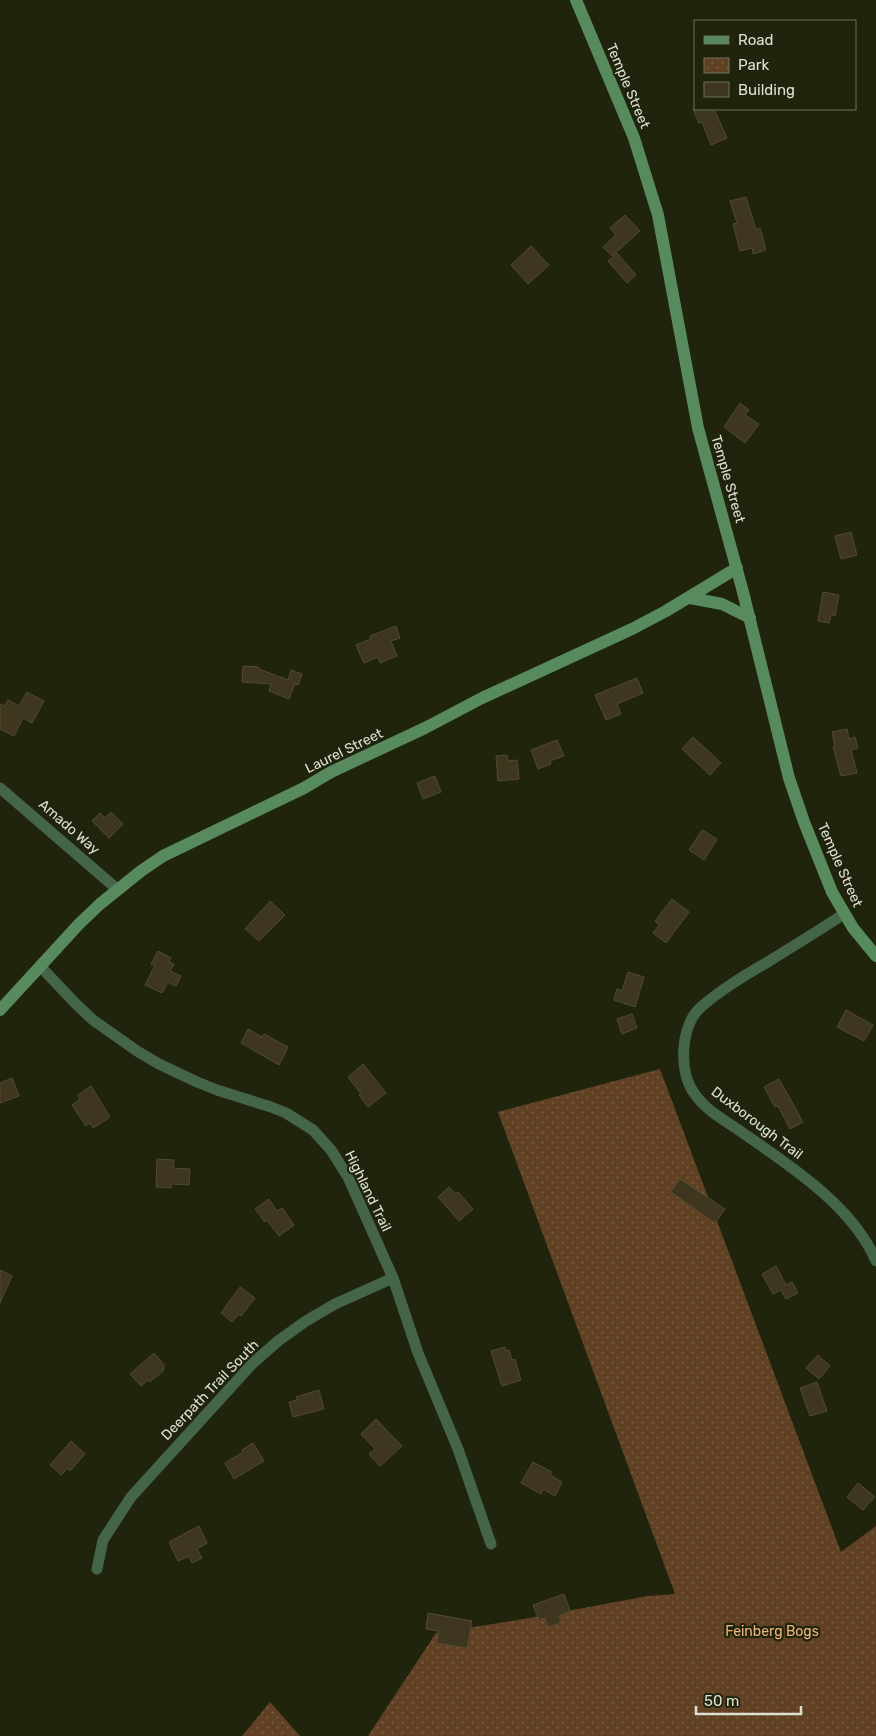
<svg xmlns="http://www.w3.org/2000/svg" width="876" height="1736" font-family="Rubik,sans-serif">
  <defs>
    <pattern id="park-dots" width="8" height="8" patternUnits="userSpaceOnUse" patternTransform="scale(1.25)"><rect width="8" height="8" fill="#614124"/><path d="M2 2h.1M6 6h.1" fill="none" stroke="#775c43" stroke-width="1.8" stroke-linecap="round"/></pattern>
  </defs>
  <rect width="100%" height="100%" fill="#20240d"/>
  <g fill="url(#park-dots)">
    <polygon points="660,1069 841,1552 876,1526 876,1736 368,1736 436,1633 524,1619 648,1596 675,1594 498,1112"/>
    <polygon points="270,1702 300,1736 242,1736"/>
  </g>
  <g fill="#3f361f" stroke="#524931">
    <polygon points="693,109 714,109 727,138 711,145 702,122 699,123"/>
    <polygon points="746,197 756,230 760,228 766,250 753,254 752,248 740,251 733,224 737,223 730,201"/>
    <polygon points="625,215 640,231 612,256 603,247 616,235 610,228"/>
    <polygon points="531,246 549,265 528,284 511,265"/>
    <polygon points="617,253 636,275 627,283 608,261"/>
    <polygon points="740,403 749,410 745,415 759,424 745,443 724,427"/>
    <polygon points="851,532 857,555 841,559 835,536"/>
    <polygon points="823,592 839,595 835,616 831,615 829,623 818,621"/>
    <polygon points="396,626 400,638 391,641 397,656 380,663 378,657 364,663 356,645 371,639 370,636"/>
    <polygon points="243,666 259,667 259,669 288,680 291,670 302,674 298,685 295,684 289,699 269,691 271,684 242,682"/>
    <polygon points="637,678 643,693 617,704 621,714 606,720 595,695"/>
    <polygon points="27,692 44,701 32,723 23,718 14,736 0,729 0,704 5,706 8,700 19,706"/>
    <polygon points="847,729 849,739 855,737 858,748 851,750 857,773 841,776 833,747 835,746 832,732"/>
    <polygon points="693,737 721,763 710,775 682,749"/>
    <polygon points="557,740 564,756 550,761 551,764 538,769 531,750"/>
    <polygon points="507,755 508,761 517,760 519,779 498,781 496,756"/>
    <polygon points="435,776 441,792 423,799 417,783"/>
    <polygon points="111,812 123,824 109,838 92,821 100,813 105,818"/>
    <polygon points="702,830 717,839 704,860 689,850"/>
    <polygon points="672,899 689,912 666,943 653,933 659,925 655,921"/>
    <polygon points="270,901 285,915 259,941 245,929"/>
    <polygon points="158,951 171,958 169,962 174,964 170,971 181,976 176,986 168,982 162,993 145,985 155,965 151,964"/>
    <polygon points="628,972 644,977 635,1007 614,1000 617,989 622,991"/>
    <polygon points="846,1010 873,1025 864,1041 837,1027"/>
    <polygon points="632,1014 637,1028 622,1034 617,1019"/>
    <polygon points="248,1029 262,1037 264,1034 288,1047 279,1065 241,1043"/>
    <polygon points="363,1064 386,1093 368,1107 359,1095 361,1094 348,1077"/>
    <polygon points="12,1078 19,1096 0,1103 0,1083"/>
    <polygon points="779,1079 803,1122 790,1129 778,1106 775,1107 764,1087"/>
    <polygon points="91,1086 110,1117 93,1128 90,1123 86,1126 72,1105 80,1099 78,1095"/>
    <polygon points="157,1159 174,1160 173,1168 190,1169 189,1185 172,1184 171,1188 156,1187"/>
    <polygon points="680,1179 725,1209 715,1223 671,1192"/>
    <polygon points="449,1187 455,1194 458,1192 473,1209 459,1221 438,1197"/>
    <polygon points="269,1199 277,1211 282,1208 294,1225 279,1236 267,1220 265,1222 255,1209"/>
    <polygon points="776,1266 786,1285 792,1282 798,1293 786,1299 781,1290 773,1294 762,1274"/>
    <polygon points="0,1270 12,1276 0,1303"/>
    <polygon points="240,1287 255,1298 241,1316 239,1314 232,1322 221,1313"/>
    <polygon points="505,1347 506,1351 509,1350 512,1360 515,1359 521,1380 502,1386 491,1351"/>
    <polygon points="154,1353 165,1366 163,1368 164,1370 150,1382 148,1380 141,1386 130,1374"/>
    <polygon points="818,1355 830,1366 819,1379 806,1368"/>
    <polygon points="817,1382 827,1411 810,1416 800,1388"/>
    <polygon points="319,1390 324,1409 293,1417 289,1402 297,1400 296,1397"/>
    <polygon points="376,1419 402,1446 380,1466 369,1454 375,1449 361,1434"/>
    <polygon points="71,1441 85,1454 70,1471 68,1468 61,1475 50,1465"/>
    <polygon points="253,1443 264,1461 234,1479 225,1463 243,1452 242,1450"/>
    <polygon points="533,1462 552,1472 550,1475 562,1482 555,1496 543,1489 541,1494 521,1483"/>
    <polygon points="858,1483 875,1497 863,1510 847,1497"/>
    <polygon points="199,1526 207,1543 197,1549 202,1558 192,1563 189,1556 178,1561 169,1542"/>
    <polygon points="564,1594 570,1611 559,1616 561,1623 548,1627 545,1618 539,1620 533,1605"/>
    <polygon points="428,1613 472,1621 467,1648 437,1643 439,1631 426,1629"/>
  </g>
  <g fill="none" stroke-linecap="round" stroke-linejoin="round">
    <g stroke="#456548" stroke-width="11">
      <polyline points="0,788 117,889"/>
      <path d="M844 914C818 931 792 947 766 963 744 976 720 990 700 1008 681 1025 678 1071 694 1093 706 1111 726 1121 743 1133 790 1166 853 1206 876 1261"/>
      <polyline points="40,966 75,1003 93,1020 137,1051 159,1064 197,1082 217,1090 271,1107 286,1113 313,1130 331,1150 348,1177 393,1278 418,1353 458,1449 491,1544"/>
      <polyline points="97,1569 103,1540 131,1497 253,1363 278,1341 306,1321 335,1304 393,1278"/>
    </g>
    <g stroke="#578b5d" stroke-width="12">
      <polyline points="576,0 634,138 658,215 698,428 743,592 789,778 804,822 832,892 853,928 876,956"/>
      <polyline points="690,598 722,604 750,618"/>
      <polyline points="0,1010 79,924 100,904 141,871 163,856 304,788 331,772 425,728 482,698 632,629 666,611 737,568"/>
    </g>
  </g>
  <g text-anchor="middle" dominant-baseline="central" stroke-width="4.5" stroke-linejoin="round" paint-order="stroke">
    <g font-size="14" fill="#dde1d2" stroke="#20240d">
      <text transform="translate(628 86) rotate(67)">Temple Street</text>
      <text transform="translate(728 479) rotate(74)">Temple Street</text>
      <text transform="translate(344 751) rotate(-26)">Laurel Street</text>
      <text transform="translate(69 827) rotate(41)">Amado Way</text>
      <text transform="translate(840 865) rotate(66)">Temple Street</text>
      <text transform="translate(757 1123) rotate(37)">Duxborough Trail</text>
      <text transform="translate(368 1191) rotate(64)">Highland Trail</text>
      <text transform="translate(210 1390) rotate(-46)">Deerpath Trail South</text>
    </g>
    <g font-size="14" fill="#f2b47e" stroke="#20240d">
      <text x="772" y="1631">Feinberg Bogs</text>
    </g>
  </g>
  <rect x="694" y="20" width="162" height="90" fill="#20240d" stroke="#6c705c"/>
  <rect x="704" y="36" width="25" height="8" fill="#578b5d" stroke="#6c705c"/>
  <text x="738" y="45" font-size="15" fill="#dde1d2">Road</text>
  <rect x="704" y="58" width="25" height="15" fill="url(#park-dots)" stroke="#6c705c"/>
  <text x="738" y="70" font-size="15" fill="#dde1d2">Park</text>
  <rect x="704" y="82" width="25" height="15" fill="#3f361f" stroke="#6c705c"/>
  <text x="738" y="95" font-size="15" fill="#dde1d2">Building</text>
  <path d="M696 1706v8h105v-8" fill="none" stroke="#dde1d2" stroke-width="2.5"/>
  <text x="704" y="1706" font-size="15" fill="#dde1d2" stroke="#20240d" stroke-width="4" paint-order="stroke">50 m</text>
</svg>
